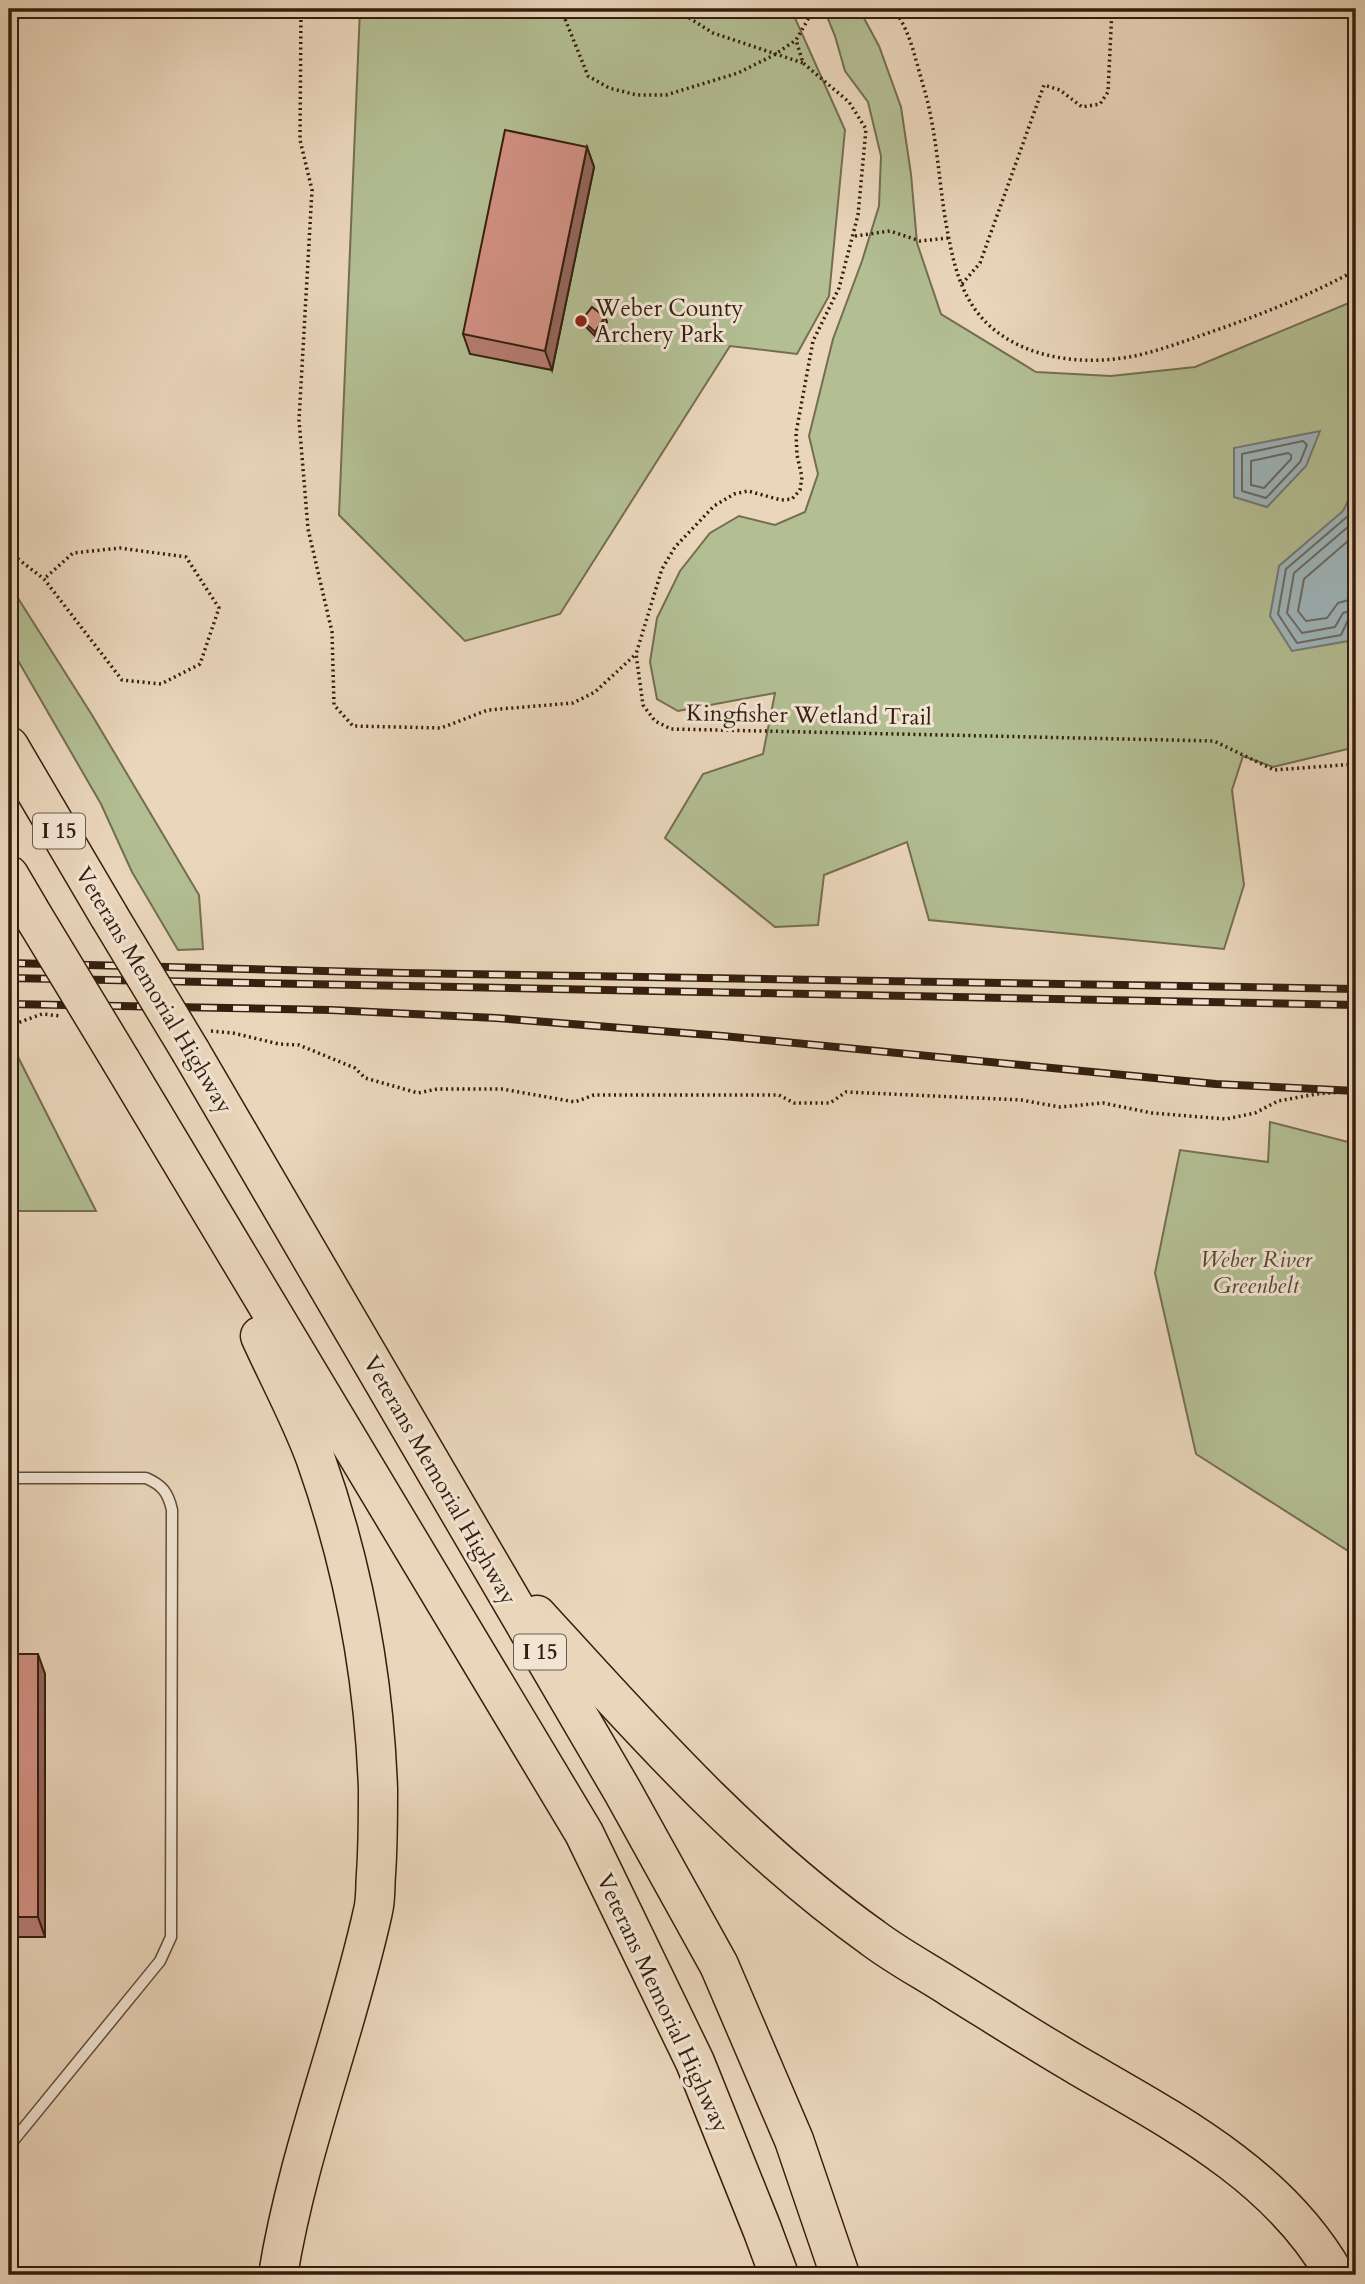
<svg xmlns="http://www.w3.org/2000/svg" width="1365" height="2284" font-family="Cardo,serif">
  <rect width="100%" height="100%" fill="#ead6bb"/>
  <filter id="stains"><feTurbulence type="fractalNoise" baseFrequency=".00286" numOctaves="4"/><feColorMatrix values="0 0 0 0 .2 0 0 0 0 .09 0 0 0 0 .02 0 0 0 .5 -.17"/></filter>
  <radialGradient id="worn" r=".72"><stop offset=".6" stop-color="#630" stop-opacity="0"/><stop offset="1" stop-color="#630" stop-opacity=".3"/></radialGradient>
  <g fill="#b3be93" stroke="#746e50" stroke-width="2">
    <polygon points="360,9 791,9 845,130 829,296 797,354 730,346 560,614 465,641 339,515"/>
    <polygon points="824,9 859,9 879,46 901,107 911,174 917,243 941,314 1036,372 1111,376 1195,367 1356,300 1356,484 1344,511 1279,566 1348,641 1356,616 1356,747 1273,767 1243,756 1232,790 1244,885 1224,949 929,920 907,842 824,875 818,925 775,927 665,838 703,774 763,754 775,693 678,711 657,699 650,662 657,618 680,571 710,533 739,516 775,525 805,512 818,474 809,436 833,339 862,261 879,206 881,156 868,102 845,71 835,36"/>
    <polygon points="9,584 92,715 199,895 203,949 178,950 132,872 101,804 9,645"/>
    <polygon points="9,1052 16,1053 96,1211 9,1211"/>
    <polygon points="1270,1122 1356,1144 1356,1556 1196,1454 1155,1273 1180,1150 1268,1162"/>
  </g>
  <g fill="#9eb6bc" stroke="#747976" stroke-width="2">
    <polygon points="1320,431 1306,466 1267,507 1234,497 1234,448"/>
    <polygon points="1356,484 1356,616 1348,641 1292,651 1270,616 1279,566 1343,511"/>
  </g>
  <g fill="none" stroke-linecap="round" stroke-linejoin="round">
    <g stroke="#6a6a64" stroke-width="2">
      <polygon points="1303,441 1307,445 1300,462 1266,498 1242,491 1242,454"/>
      <polygon points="1288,453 1291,455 1291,459 1264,488 1251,485 1251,461"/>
      <polyline points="1356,500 1348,516 1286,569 1278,614 1297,643 1341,635 1348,620 1356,618"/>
      <polyline points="1356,520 1294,573 1287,613 1302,633 1335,627 1343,613 1356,609"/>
      <polyline points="1356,534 1304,579 1298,611 1306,621 1327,618 1338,603 1356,598"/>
    </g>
    <g stroke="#624c38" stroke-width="13">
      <path id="service" d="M9 1478H146C162 1485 168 1492 172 1510L171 1937 160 1961 9 2146"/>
    </g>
    <g stroke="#351e0d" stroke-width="41">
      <g id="motorway">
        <polyline points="9,746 109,916"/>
        <polyline points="9,875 29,909"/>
        <polyline points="191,1052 623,1792 719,1965 794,2140 840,2275"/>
        <polyline points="121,1061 584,1833 695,2062 762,2229 779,2275"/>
        <path d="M260 1336C278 1376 300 1416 315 1457 353 1564 374 1676 378 1789 378 1818 378 1846 376 1874 375 1886 376 1899 373 1911 346 2034 298 2151 278 2275"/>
        <path d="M537 1615C642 1730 745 1847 873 1938 898 1957 927 1972 953 1989 995 2015 1037 2042 1080 2067 1175 2122 1279 2176 1335 2275"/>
      </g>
    </g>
    <g stroke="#351e0d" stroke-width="3.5" stroke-dasharray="2 3.5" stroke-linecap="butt">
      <polyline points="301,9 300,140 312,190 299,420 308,529 332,632 334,705 353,726 441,728 488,710 573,703 595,692 636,654"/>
      <polyline points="561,9 588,76 609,88 637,95 666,95 738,73 774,55 796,40"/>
      <polyline points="675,9 713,33 803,63"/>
      <polyline points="814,9 796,40 803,63 849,102 866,129 858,215 839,288 813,341 796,433 797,455 802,477 800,490 792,499 781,500 748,491 734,494 714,506 695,526 675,547 662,569 636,654 643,705 655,721 671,729 1214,741 1274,770 1356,764"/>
      <path d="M893 9C907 26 912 46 918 67 922 82 927 97 930 113 939 155 940 197 949 239 954 266 962 295 981 317 1019 360 1085 367 1139 355 1168 348 1196 337 1225 327 1270 311 1314 293 1356 270"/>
      <polyline points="855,236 890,231 920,241 948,238"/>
      <polyline points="962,284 980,263 1044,85 1060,90 1082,107 1100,104 1108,92 1112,9"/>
      <polyline points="9,552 44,579 122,680 161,684 200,664 219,608 186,557 120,548 73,553 44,579"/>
      <polyline points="9,1026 42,1014 61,1016"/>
      <polyline points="211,1031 233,1033 279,1044 299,1045 355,1068 365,1078 418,1093 437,1089 502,1089 575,1102 594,1095 779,1095 794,1103 830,1103 846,1092 1021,1100 1060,1107 1103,1103 1152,1113 1226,1119 1255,1113 1278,1101 1316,1094 1356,1091"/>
    </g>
    <use href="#service" stroke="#f1e4d3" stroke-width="10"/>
    <use href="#motorway" stroke="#ead6bb" stroke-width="38"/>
    <g stroke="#351e0d" stroke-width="8">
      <g id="rail">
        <polyline points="9,963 404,973 1356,989"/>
        <polyline points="9,978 1356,1005"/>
        <polyline points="9,1004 331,1010 496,1018 723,1036 1216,1084 1356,1091"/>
      </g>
    </g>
    <use href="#rail" stroke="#f1e4d3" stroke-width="5" stroke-dasharray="16" stroke-linecap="butt"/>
    <g stroke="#351e0d" stroke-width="41" stroke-linecap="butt">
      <g id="motorway-bridge">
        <polyline points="29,909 121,1061"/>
        <polyline points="109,916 191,1052"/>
      </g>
    </g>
    <use href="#motorway-bridge" stroke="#ead6bb" stroke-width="38"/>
  </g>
  <g fill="#b57c71" stroke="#351e0d" stroke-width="2">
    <polygon points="587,147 594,167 552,370 470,354 463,334"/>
    <polygon points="605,317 607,322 596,337 584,325 582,320"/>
    <polygon points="9,1654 45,1674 45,1937 9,1937"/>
  </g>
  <g fill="#93655c" stroke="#351e0d" stroke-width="2">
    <polygon points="587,147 594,167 552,370 545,351"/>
    <polygon points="605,317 607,322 596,337 595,332"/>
    <polygon points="38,1654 45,1674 45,1937 38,1917"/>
  </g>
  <g fill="#d29083" stroke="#351e0d" stroke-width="2">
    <polygon points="505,130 587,147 545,351 463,334"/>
    <polygon points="592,307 605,317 595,332 582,320"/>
    <rect x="9" y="1654" width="29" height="263"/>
  </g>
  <circle fill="#8f2418" stroke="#f1e4d3" stroke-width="2.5" cx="581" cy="321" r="7"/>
  <g text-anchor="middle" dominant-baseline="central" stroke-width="6" stroke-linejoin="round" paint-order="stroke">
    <g fill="#f1e4d3" stroke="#6d5948" stroke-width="2">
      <rect x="33" y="813.5" width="52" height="35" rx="5"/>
      <rect x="514" y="1634.5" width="52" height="35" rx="5"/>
    </g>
    <g font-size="21" font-weight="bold" fill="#351e0d">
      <text x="59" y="831">I 15</text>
      <text x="540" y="1652">I 15</text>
    </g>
    <g font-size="23" fill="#351e0d" stroke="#f1e4d3" text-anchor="start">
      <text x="595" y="308">Weber County<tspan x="595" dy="26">Archery Park</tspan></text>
    </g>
    <g font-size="23" fill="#351e0d" stroke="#f1e4d3">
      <text transform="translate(809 715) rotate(1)">Kingfisher Wetland Trail</text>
      <text transform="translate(154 990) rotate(59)">Veterans Memorial Highway</text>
      <text transform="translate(440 1480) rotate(60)">Veterans Memorial Highway</text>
      <text transform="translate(663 2003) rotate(65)">Veterans Memorial Highway</text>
    </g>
    <g font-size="23" font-style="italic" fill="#54462e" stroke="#f1e4d3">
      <text x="1256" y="1259">Weber River<tspan x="1256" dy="26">Greenbelt</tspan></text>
    </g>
  </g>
  <rect width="1365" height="2284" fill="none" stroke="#ead6bb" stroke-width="35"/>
  <rect x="10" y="10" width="1344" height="2263" fill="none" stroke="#351e0d" stroke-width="3.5"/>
  <rect x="18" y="18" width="1330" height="2249" fill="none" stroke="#351e0d" stroke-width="2"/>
  <rect width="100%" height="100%" filter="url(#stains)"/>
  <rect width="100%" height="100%" fill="url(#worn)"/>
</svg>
